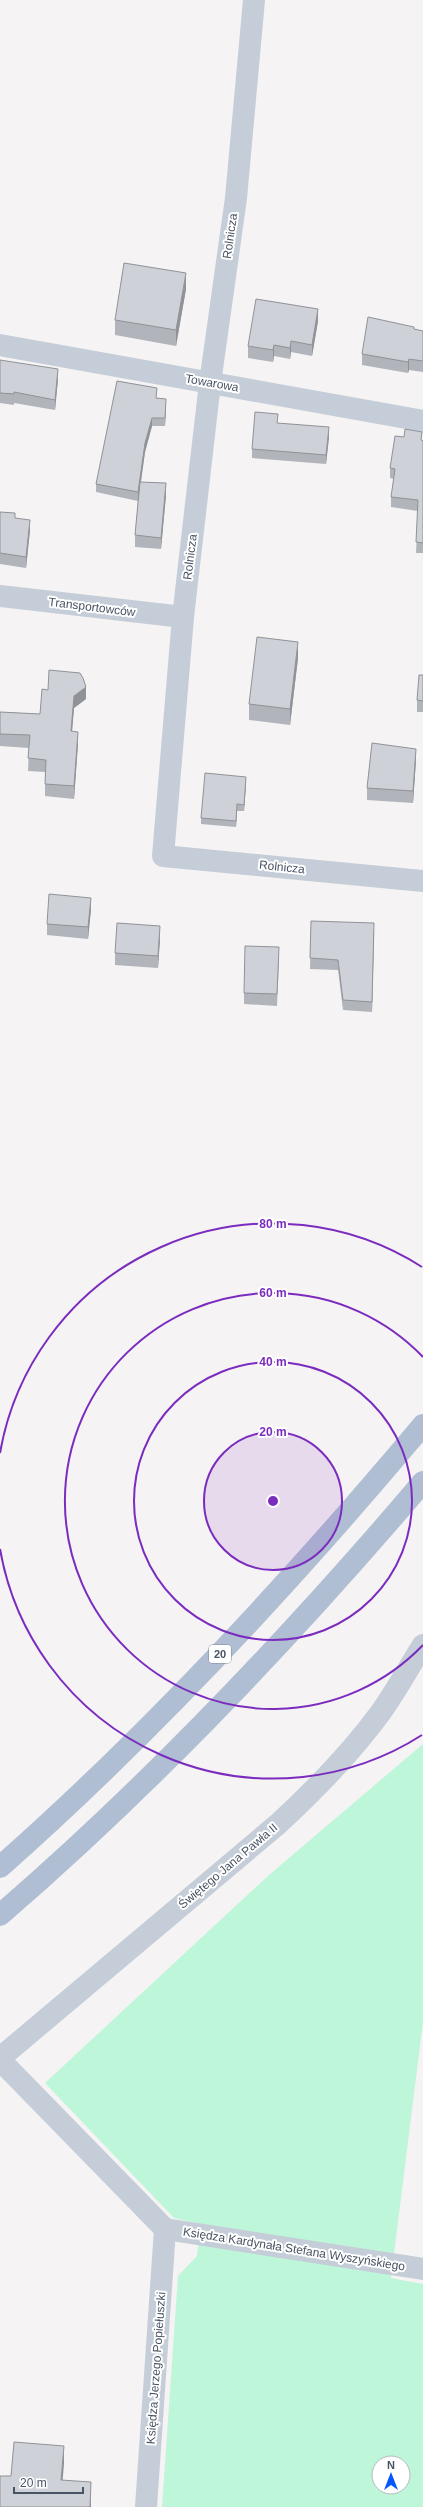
<svg xmlns="http://www.w3.org/2000/svg" width="423" height="2507" font-family="Helvetica,sans-serif">
  <rect width="100%" height="100%" fill="#f5f3f3"/>
  <path fill="#bef6da" fill-rule="evenodd" d="M423 1744V2022L391 2278 423 2284V2507H162L178 2276 197 2256 201 2224 174 2218 45 2083 269 1875ZM379 2463H403V2487H379Z"/>
  <g fill="none" stroke-linecap="round" stroke-linejoin="round">
    <g stroke="#c5cdd8" stroke-width="22">
      <polyline points="254,0 236,198 210,383 183,617 163,856 423,881"/>
      <polyline points="0,345 423,421"/>
      <polyline points="0,596 183,617"/>
      <path d="M0 2058 278 1824C316 1789 351 1753 381 1712 396 1691 409 1667 423 1645"/>
      <polyline points="0,2060 165,2229"/>
      <polyline points="165,2229 423,2269"/>
      <polyline points="146,2507 165,2229"/>
    </g>
    <g stroke="#b0bed4" stroke-width="22">
      <path d="M0 1867C153 1732 292 1581 423 1425"/>
      <path d="M0 1915C153 1783 292 1636 423 1482"/>
    </g>
  </g>
  <g fill="#b1b4ba">
    <polygon points="186,289 176,346 115,335 115,320"/>
    <polygon points="318,321 312,356 291,352 290,359 274,356 273,362 248,358 248,346"/>
    <polygon points="414,329 423,331 423,372 409,370 408,373 362,365 362,354"/>
    <polygon points="0,360 58,379 55,410 14,403 14,405 0,403"/>
    <polygon points="157,398 166,408 165,426 152,426 145,452 141,482 166,495 161,549 135,547 135,535 138,501 96,492 96,484"/>
    <polygon points="278,423 329,437 326,464 252,458 252,449"/>
    <polygon points="422,440 423,441 423,553 416,553 418,511 391,507 391,497 394,479 390,478 390,468"/>
    <polygon points="0,512 15,518 30,530 26,568 0,564"/>
    <polygon points="298,658 290,725 249,720 249,704"/>
    <polygon points="423,675 423,712 417,712 417,700"/>
    <polygon points="86,699 74,708 72,731 78,744 74,799 45,796 45,772 28,771 29,748 0,746 0,712 40,714"/>
    <polygon points="416,760 413,803 367,800 367,788"/>
    <polygon points="246,783 244,811 237,811 236,827 201,824 201,818"/>
    <polygon points="91,909 88,939 47,935 47,924"/>
    <polygon points="311,921 374,933 372,1012 343,1010 338,970 310,969"/>
    <polygon points="160,938 158,968 115,965 115,953"/>
    <polygon points="279,959 277,1006 244,1004 244,993"/>
  </g>
  <g fill="#909297">
    <polygon points="186,273 186,289 176,346 176,330"/>
    <polygon points="318,309 318,321 312,356 312,345"/>
    <polygon points="291,341 291,352 290,359 290,348"/>
    <polygon points="274,345 274,356 273,362 273,350"/>
    <polygon points="409,359 409,370 408,373 408,362"/>
    <polygon points="58,369 58,379 55,410 55,400"/>
    <polygon points="166,399 166,408 165,426 165,418"/>
    <polygon points="152,418 152,426 145,452 138,501 138,492 145,443"/>
    <polygon points="329,427 329,437 326,464 326,455"/>
    <polygon points="166,483 166,495 161,549 161,538"/>
    <polygon points="30,520 30,530 26,568 26,557"/>
    <polygon points="298,642 298,658 290,725 290,709"/>
    <polygon points="86,687 86,699 74,708 71,744 71,731 74,696"/>
    <polygon points="78,732 78,744 74,799 74,786"/>
    <polygon points="416,749 416,760 413,803 413,791"/>
    <polygon points="246,777 246,783 244,811 244,805"/>
    <polygon points="237,804 237,811 236,827 236,821"/>
    <polygon points="91,898 91,909 88,939 88,927"/>
    <polygon points="374,923 374,933 372,1012 372,1002"/>
    <polygon points="160,926 160,938 158,968 158,956"/>
    <polygon points="64,2446 64,2464 61,2499 61,2480"/>
    <polygon points="91,2482 91,2507 90,2507"/>
  </g>
  <g fill="#ced1d8" stroke="#909297">
    <polygon points="124,263 186,273 176,330 115,320"/>
    <polygon points="256,299 318,309 312,345 291,341 290,348 274,345 273,350 248,346"/>
    <polygon points="368,317 414,327 414,329 423,331 423,361 409,359 408,362 362,354"/>
    <polygon points="0,360 58,369 55,400 14,392 14,394 0,393"/>
    <polygon points="117,381 157,388 156,398 166,399 165,418 152,418 145,443 138,492 96,484"/>
    <polygon points="255,412 278,414 277,423 329,427 326,455 252,449"/>
    <polygon points="405,429 422,432 421,440 423,441 423,543 416,542 418,500 391,497 395,469 390,468 395,436 404,437"/>
    <polygon points="140,482 166,483 161,538 135,535"/>
    <polygon points="0,512 15,513 15,518 30,520 26,557 0,553"/>
    <polygon points="257,637 298,642 290,709 249,704"/>
    <polygon points="49,670 80,673 83,678 86,687 74,696 71,731 78,732 74,786 45,784 46,760 28,758 30,735 0,734 0,712 40,714 42,689 48,690"/>
    <polygon points="419,675 423,675 423,701 417,700"/>
    <polygon points="372,743 416,749 413,791 367,788"/>
    <polygon points="205,773 246,777 244,805 237,804 236,821 201,818"/>
    <polygon points="49,894 91,898 88,927 47,924"/>
    <polygon points="311,921 374,923 372,1002 343,1000 338,960 310,958"/>
    <polygon points="117,923 160,926 158,956 115,953"/>
    <polygon points="245,946 279,947 277,994 244,993"/>
    <polygon points="14,2442 64,2446 61,2480 91,2482 90,2507 0,2507 0,2476 11,2476"/>
  </g>
  <circle cx="273" cy="1501" r="69" fill="#7b2cbf" fill-opacity=".12"/>
  <g fill="none" stroke="#7b2cbf" stroke-width="2">
    <circle cx="273" cy="1501" r="69"/>
    <circle cx="273" cy="1501" r="139"/>
    <path d="M423 1645A208 208 0 1 1 423 1357"/>
    <path d="M422 1735A277 277 0 0 1 0 1549M0 1453A277 277 0 0 1 422 1267"/>
  </g>
  <g text-anchor="middle" dominant-baseline="central" stroke-width="4" stroke-linejoin="round" paint-order="stroke">
    <rect fill="#fff" stroke="#7f8792" stroke-width="1" x="209" y="1645" width="22" height="18" rx="3"/>
    <g font-size="11" font-weight="bold" fill="#485363">
      <text x="220" y="1654">20</text>
    </g>
    <g font-size="12" fill="#485363" stroke="#fff">
      <text transform="translate(230 236) rotate(-82)">Rolnicza</text>
      <text transform="translate(212 383) rotate(10)">Towarowa</text>
      <text transform="translate(190 557) rotate(-83)">Rolnicza</text>
      <text transform="translate(92 607) rotate(7)">Transportowców</text>
      <text transform="translate(282 867) rotate(6)">Rolnicza</text>
      <text transform="translate(228 1866) rotate(-40)">Świętego Jana Pawła II</text>
      <text transform="translate(294 2249) rotate(9)">Księdza Kardynała Stefana Wyszyńskiego</text>
      <text transform="translate(156 2368) rotate(-86)">Księdza Jerzego Popiełuszki</text>
    </g>
  </g>
  <circle cx="273" cy="1501" r="6" fill="#7b2cbf" stroke="#fff" stroke-width="2"/>
  <g font-size="12" text-anchor="middle" font-weight="bold" fill="#7b2cbf" stroke="#fff" stroke-width="4" stroke-linejoin="round" paint-order="stroke">
    <text x="273" y="1228">80 m</text>
    <text x="273" y="1297">60 m</text>
    <text x="273" y="1366">40 m</text>
    <text x="273" y="1436">20 m</text>
  </g>
  <g transform="translate(391 2475)"><circle r="19" fill="#ffffff" stroke="#b6bac1"/>
  <path d="M0-3L7 15L0 10L-7 15Z" fill="#0556fd"/>
  <text y="-6" font-size="11" font-weight="bold" text-anchor="middle" fill="#485363">N</text>
  </g>
  <path d="M14 2487v6h69v-6" fill="none" stroke="#485363" stroke-width="2"/>
  <text x="20" y="2487" font-size="12" fill="#485363" stroke="#ffffff" stroke-width="3" paint-order="stroke">20 m</text>
</svg>
